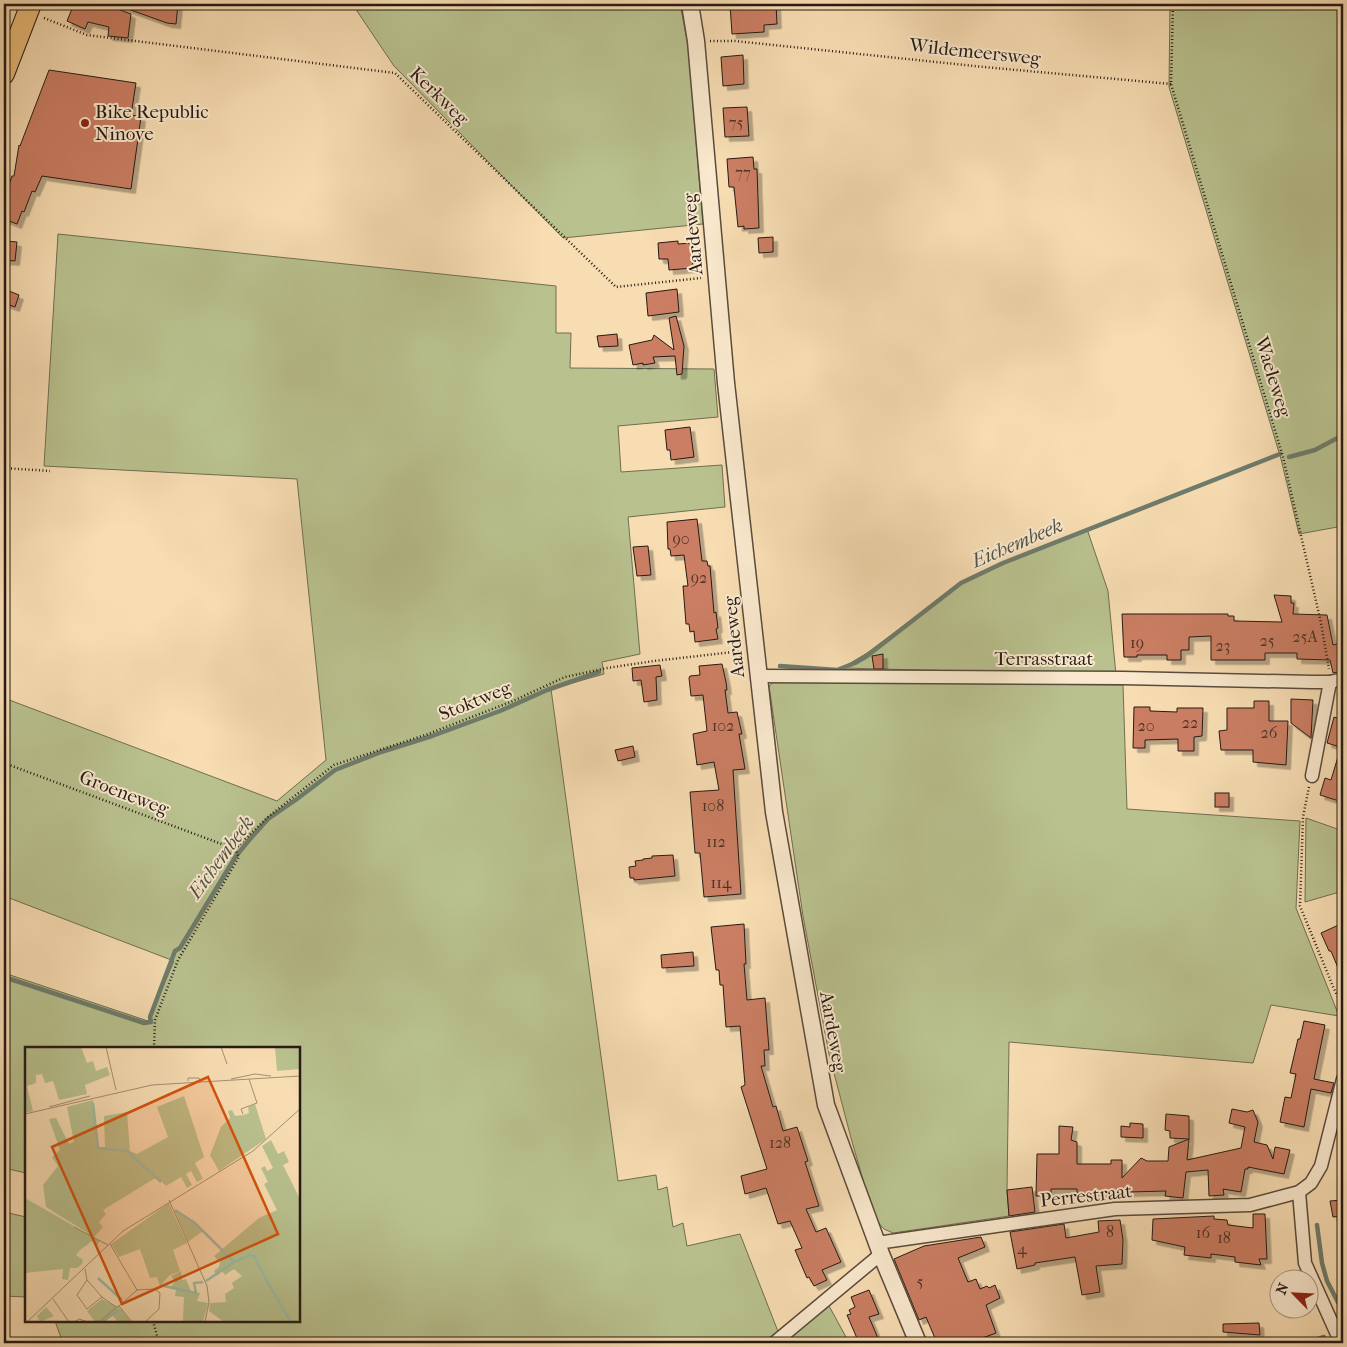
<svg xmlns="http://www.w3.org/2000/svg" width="1347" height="1347" font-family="'IM FELL French Canon',serif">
  <defs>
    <filter id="shadow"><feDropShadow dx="4.5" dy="4.5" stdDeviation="0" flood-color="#0004"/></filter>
  </defs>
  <rect width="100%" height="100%" fill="#f8ddb3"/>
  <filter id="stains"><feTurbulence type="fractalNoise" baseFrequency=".004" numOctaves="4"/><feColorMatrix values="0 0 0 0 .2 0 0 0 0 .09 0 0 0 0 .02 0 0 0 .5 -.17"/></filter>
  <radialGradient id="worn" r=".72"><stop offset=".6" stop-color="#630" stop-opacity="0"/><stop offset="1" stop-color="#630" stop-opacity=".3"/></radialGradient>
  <g fill="#b9c28f" stroke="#6f6e52">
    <polygon points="358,4 680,4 688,45 703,224 563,238 394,66 357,11"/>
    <polygon points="1170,4 1343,4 1343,526 1299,534 1281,459 1169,87"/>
    <polygon points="58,234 556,286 556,333 571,333 570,368 714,369 718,417 618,426 621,472 722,465 725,507 628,517 640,654 602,662 604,674 551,689 618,1181 656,1175 658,1190 667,1187 673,1227 683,1223 687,1246 740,1234 779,1334 767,1343 63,1343 55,1321 299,1321 299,1048 26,1048 26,1173 4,1168 4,973 148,1021 174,961 4,896 4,698 277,801 326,760 297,479 44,466"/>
    <polygon points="1087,529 1108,591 1116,675 842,668 867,653 961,583 1003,563"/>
    <polygon points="774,682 1123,685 1127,809 1300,821 1296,908 1339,1016 1271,1005 1253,1063 1009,1042 1007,1190 1009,1216 893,1233 884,1229 874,1218 851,1138 829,1054 803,916 769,686"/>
    <polygon points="1306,818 1343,831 1343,891 1305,902"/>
    <polygon points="4,1212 26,1217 26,1297 4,1296"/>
    <polygon points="828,1304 846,1337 831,1343 779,1343"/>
  </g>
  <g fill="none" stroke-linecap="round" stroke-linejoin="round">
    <g stroke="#6e7c6c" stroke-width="4.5">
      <polyline points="1289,457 1315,450 1343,435"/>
      <polyline points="780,666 837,670 855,663 867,656 961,583 1003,563 1280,454"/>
      <polyline points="4,977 144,1023 151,1022 150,1017 175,951 180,948 236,856 250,839 268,819 297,799 335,770 381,752 432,736 500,711 547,690 599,672"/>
      <polyline points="1317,1225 1322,1263 1327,1281 1343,1312"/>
      <polyline points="1306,1343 1324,1337"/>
    </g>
  </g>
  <g fill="#cb7e63" stroke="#251a14" filter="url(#shadow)">
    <polygon points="74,4 104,4 131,14 128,38 108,36 109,27 88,22 85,29 67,21"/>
    <polygon points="118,4 178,4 176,24 167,23 117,5"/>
    <polygon points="737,4 776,4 777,24 764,25 764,32 732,34 730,5"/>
    <polygon points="743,55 744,84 723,86 721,57"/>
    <polygon points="49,70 136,83 131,115 141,117 131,189 42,176 35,192 32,191 24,212 22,211 17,224 4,219 4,189 7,191 12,176 14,176 19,145 20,146"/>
    <polygon points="747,107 749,136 725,137 723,108"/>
    <polygon points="753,157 754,169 757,169 759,228 744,229 744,226 738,227 734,187 729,187 727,159"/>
    <polygon points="773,237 773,252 759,253 758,238"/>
    <polygon points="6,241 17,242 15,261 4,260 4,243 6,243"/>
    <polygon points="678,241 678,244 691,243 693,268 669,270 668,259 659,259 658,243"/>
    <polygon points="4,289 19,295 15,307 4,303"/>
    <polygon points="677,289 679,312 648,316 646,293"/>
    <polygon points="676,316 684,346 682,374 677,375 675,356 653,357 655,363 643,365 643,363 633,365 629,345 652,340 654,335 674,350 669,318"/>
    <polygon points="617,334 618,346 599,347 597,336"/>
    <polygon points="690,427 694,457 671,460 670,450 667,450 665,430"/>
    <polygon points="697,519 702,561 707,561 708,566 710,566 714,613 716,612 718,628 716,629 718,639 695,642 694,631 690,632 689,624 686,624 683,586 688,586 684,555 671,556 670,549 668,549 667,522"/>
    <polygon points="648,546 651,575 637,576 633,547"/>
    <polygon points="1274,595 1291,596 1291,603 1294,603 1293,614 1327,615 1333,645 1342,643 1343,671 1333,673 1330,660 1297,659 1297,653 1265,653 1265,660 1211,660 1211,636 1189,637 1189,650 1181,650 1181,660 1167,660 1167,655 1137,655 1137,657 1124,657 1122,614 1228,614 1228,616 1234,616 1234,621 1282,622"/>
    <polygon points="883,654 883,669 874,669 872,656"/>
    <polygon points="722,664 726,682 727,690 725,690 728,713 737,712 742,734 739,734 745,769 733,770 741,894 704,897 700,853 695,853 690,792 719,790 714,762 697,765 693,734 707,731 703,695 691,696 689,678 690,676 700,675 699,666"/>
    <polygon points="660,665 662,676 656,677 657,700 644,702 641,680 633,681 632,668"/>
    <polygon points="1291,699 1313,700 1311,738 1291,723"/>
    <polygon points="1254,701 1269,701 1269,721 1288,721 1286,765 1253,762 1253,750 1221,750 1219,731 1227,730 1227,708 1254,708"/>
    <polygon points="1134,707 1150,707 1150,711 1177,712 1177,708 1203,708 1202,736 1194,737 1194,751 1178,751 1178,739 1145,740 1145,748 1133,748"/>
    <polygon points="1334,717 1343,720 1343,748 1327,743"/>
    <polygon points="633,746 635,757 618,761 615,750"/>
    <polygon points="1340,750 1343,751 1343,797 1341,796 1339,801 1320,795 1325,778 1331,780"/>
    <rect x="1215" y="793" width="14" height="14"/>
    <polygon points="673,855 675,876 634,880 634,878 630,878 629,867 636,866 635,861 643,860 643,859 652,858 652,856"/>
    <polygon points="1343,923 1343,980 1331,951 1329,951 1321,933"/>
    <polygon points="744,924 746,964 744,964 747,1000 765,998 769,1050 764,1050 765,1066 761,1066 773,1107 776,1106 783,1131 797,1127 808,1161 805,1162 819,1206 806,1209 816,1232 826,1228 841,1262 822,1270 827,1280 814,1286 809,1277 807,1278 795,1250 802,1248 790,1221 778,1224 766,1188 745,1194 741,1176 767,1169 741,1087 745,1085 740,1026 726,1027 723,985 720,985 719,970 716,970 711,927"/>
    <polygon points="693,952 694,966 662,968 661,955"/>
    <polygon points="1304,1021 1325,1025 1314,1079 1334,1083 1331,1093 1311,1089 1304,1127 1280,1122 1285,1097 1291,1098 1296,1074 1290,1073 1298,1039 1300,1039"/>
    <polygon points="1232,1109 1247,1112 1253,1110 1258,1122 1254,1142 1267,1145 1273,1159 1275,1147 1290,1150 1284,1174 1248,1167 1248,1169 1245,1169 1241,1192 1223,1189 1224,1195 1209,1196 1208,1170 1186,1172 1183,1198 1165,1196 1166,1191 1092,1193 1077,1193 1077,1189 1051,1189 1051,1196 1036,1196 1037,1154 1059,1154 1059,1126 1073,1127 1071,1140 1077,1142 1077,1164 1111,1164 1111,1160 1122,1160 1122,1178 1141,1158 1147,1161 1168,1161 1169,1147 1189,1139 1187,1160 1241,1148 1245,1127 1229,1123"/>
    <polygon points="1166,1114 1189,1116 1189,1139 1170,1138 1170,1131 1165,1130"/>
    <polygon points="1130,1123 1143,1124 1143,1138 1121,1137 1121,1126 1130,1127"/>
    <polygon points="1032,1187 1035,1212 1009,1216 1007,1190"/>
    <polygon points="1343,1200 1343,1216 1333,1217 1330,1201"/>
    <polygon points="1253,1214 1265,1214 1267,1259 1259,1259 1261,1265 1235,1262 1235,1257 1211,1254 1211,1258 1184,1255 1185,1247 1152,1240 1153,1219 1214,1216 1214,1219 1227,1220 1228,1225 1253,1228"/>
    <polygon points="1120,1220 1123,1240 1122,1264 1096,1266 1100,1292 1082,1295 1075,1257 1035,1263 1035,1265 1017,1269 1010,1232 1064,1224 1066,1238 1099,1232 1098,1221"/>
    <polygon points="981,1237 985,1247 958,1258 968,1282 976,1279 980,1289 987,1286 989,1288 995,1285 1000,1298 986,1305 996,1333 969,1343 937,1343 926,1317 919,1320 894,1259 924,1246"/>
    <polygon points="869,1290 879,1314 869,1317 880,1343 859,1343 847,1315 851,1314 849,1310 855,1307 851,1297"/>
    <polygon points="1259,1323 1260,1335 1223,1332 1223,1324"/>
  </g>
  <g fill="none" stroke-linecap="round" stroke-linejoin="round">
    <g stroke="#5a4b3c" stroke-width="15">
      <g id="minor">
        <polyline points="758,676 1123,678 1312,682 1330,682 1343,679"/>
        <polyline points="1312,776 1330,682"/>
        <polyline points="1299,1192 1305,1263 1341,1343"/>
        <polyline points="877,1243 1115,1209 1250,1205 1299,1192 1311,1183 1321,1166 1343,1079"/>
        <polyline points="774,1343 881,1254"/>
      </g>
    </g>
    <g stroke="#5a4b3c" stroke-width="19">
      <polyline id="tertiary" points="690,4 696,41 726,383 774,812 826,1105 881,1254 918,1343"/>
    </g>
    <g stroke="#251a14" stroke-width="22">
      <polyline id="primary" points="4,74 31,4"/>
    </g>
    <g stroke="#251a14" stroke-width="2.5" stroke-dasharray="1 2.5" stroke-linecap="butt">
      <polyline points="1173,4 1171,84 1283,457 1321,623 1329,669"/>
      <polyline points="44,18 87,35 395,73 616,287 701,278"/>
      <polyline points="710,41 735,41 984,67 1171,84"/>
      <polyline points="4,468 50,471"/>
      <polyline points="4,763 235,849"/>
      <polyline points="1309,787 1303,817 1300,906 1334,989 1343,1007"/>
      <polyline points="235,849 268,817 334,765 428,734 513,701 565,677 607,668 654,661 742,651"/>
      <polyline points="154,1048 155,1020 178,960 239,857 235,849"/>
      <polyline points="153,1321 159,1343"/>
    </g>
    <use href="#minor" stroke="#fae9ce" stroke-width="12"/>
    <use href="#tertiary" stroke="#fae9ce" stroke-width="16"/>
    <use href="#primary" stroke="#ecbe7a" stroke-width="20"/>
  </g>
  <circle fill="#8f2418" stroke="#fae9ce" stroke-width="2" cx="85" cy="123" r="5"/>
  <g text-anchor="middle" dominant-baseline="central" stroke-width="4" stroke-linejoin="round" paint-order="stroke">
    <g font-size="16" fill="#4e3328">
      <text x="736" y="122">75</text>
      <text x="743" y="172">77</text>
      <text x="681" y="538">90</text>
      <text x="699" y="577">92</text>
      <text x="1305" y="636">25A</text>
      <text x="1267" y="640">25</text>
      <text x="1137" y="642">19</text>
      <text x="1223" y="645">23</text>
      <text x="1190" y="722">22</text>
      <text x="723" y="725">102</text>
      <text x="1146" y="725">20</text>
      <text x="1269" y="732">26</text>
      <text x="713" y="805">108</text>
      <text x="716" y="841">112</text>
      <text x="721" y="882">114</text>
      <text x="780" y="1142">128</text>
      <text x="1110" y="1231">8</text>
      <text x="1203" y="1232">16</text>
      <text x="1224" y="1237">18</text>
      <text x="1022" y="1248">4</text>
      <text x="920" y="1281">5</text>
    </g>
    <g font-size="19" fill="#251a14" stroke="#fae9ce">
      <text transform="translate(975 52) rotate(6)">Wildemeersweg</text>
      <text transform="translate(439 96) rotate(44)">Kerkweg</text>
      <text transform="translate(693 234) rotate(-95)">Aardeweg</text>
      <text transform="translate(1273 377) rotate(73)">Waeleweg</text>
      <text transform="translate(734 637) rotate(-96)">Aardeweg</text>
      <text x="1044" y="659">Terrasstraat</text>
      <text transform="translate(475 701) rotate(-22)">Stoktweg</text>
      <text transform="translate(124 793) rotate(21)">Groeneweg</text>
      <text transform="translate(833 1032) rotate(80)">Aardeweg</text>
      <text transform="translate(1086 1196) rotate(-6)">Perrestraat</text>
    </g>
    <g font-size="19" fill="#251a14" stroke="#fae9ce" text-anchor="start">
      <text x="95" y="112">Bike Republic<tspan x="95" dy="22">Ninove</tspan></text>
    </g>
    <g font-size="20" font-style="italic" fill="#505347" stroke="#fae9ce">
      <text transform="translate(1017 543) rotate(-23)">Eichembeek</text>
      <text transform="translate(221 857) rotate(-54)">Eichembeek</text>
    </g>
  </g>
  <g transform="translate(25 1047)">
    <rect width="275" height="275" fill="#f8ddb3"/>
    <path d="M0 0H56L62 16 68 14 71 24 82 20 85 28 60 38 62 47 34 53 28 34 20 36 17 27 11 28V36L2 39 8 64 0 66ZM250 0H275V22L252 24ZM159 49 179 110 170 116 178 132 172 135 166 124 161 127 167 138 162 141 156 130 141 139 132 130 78 163 81 167 74 175 78 180 69 190 21 160 18 138 33 119 27 110 35 103 24 72 31 71 44 97 49 95 42 60 68 53 72 100H80L79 69 102 65 105 104 112 107 143 90 132 60ZM230 57 241 92 194 124 185 108 196 80 205 71 203 64 207 63 210 69 218 68 224 66 223 60ZM246 93 253 107 259 104 264 115 258 118 275 152V271L271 275H199L184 264 185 256 201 255 200 247 209 241 207 236 217 229 209 222 200 228 197 224 192 229 189 224 194 220 195 215 189 209 234 171 252 163 239 137 243 135 236 121 240 119 242 124 248 121 237 99ZM0 151 75 194 72 198 67 194 55 203 51 208 58 213 57 217 52 221H45L43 233 37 232 38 222 0 226ZM144 156 162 196 148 203 155 224 145 228 135 239 132 230 125 231 115 202 94 210 86 197ZM149 163 165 172 178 184 163 195ZM156 224 157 233 161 232 166 244 175 246 172 254 183 256 178 275H158L159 250 150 249 151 243 145 241 150 234 146 229ZM77 252 95 261 106 275H93L88 269 79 275H70L62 264ZM21 260 29 269 15 275 12 269Z" fill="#b9c28f"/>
    <path fill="none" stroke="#9fbda7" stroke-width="2.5" d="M68 56 73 101 102 104 136 135M150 163 170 176 197 203M197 204 209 215M73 231 97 253M240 231 266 275M181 234 209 215 225 208 229 209 240 230M139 239 171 246 169 236 178 235M77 275 93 263"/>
    <path fill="none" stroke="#a48f73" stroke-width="1" d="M81 0 91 43M196 0 202 17M206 32 230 27 246 29M163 34V31H174L175 34M24 60 65 49M0 67 127 38 275 29M218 67 216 62 232 56 224 32M144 153 182 239 184 255 180 275M49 180 83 198M85 197 112 243M60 222 62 233 77 250 91 260 94 259M62 233 52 248 62 262 77 250M112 243 130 242 135 246 134 262 120 275M28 252 44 275M75 274 91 261M2 275 98 184 228 104 275 62M49 275 54 272 63 275M107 275 94 259 112 243"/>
    <path fill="#d4530d" fill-opacity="0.15" stroke="#d4530d" stroke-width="2.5" d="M183 30 253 187 97 257 27 100Z"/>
    <rect width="275" height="275" fill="none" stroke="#251a14" stroke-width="2.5"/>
  </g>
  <rect width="1347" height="1347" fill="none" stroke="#f8ddb3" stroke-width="20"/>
  <rect x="5" y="5" width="1337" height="1337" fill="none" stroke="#251a14" stroke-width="2.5"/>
  <rect x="10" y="10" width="1327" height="1327" fill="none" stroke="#251a14"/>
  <g transform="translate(1294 1294) rotate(294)"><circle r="24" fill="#fae9ce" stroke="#a59684"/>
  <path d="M0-4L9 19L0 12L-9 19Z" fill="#8f2418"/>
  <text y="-8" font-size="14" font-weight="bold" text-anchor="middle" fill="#251a14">N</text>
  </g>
  <rect width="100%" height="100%" filter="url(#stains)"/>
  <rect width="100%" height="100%" fill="url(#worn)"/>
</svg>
